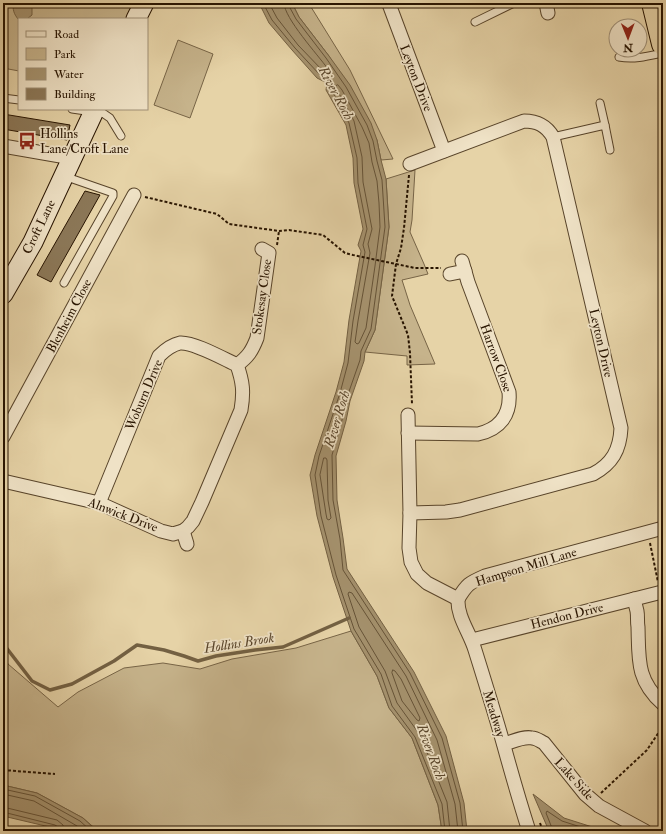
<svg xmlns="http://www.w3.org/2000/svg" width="666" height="834" font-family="'IM FELL Double Pica',serif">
  <rect width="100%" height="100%" fill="#e6d3a7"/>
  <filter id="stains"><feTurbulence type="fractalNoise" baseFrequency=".005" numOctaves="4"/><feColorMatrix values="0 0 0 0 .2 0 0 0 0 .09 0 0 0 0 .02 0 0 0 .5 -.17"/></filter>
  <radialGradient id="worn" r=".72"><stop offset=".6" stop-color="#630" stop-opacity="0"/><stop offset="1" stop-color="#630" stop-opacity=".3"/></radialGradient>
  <g fill="#c6b38b" stroke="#776446">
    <polygon points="3,3 135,3 127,19 19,19 19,71 3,68"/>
    <polygon points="292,3 309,3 311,7 350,70 393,159 381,160 377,140 329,56 299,17"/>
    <polygon points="178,40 213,54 190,118 154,105"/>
    <polygon points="415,170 412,220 410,232 424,264 428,274 402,280 410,305 435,364 407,365 407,356 365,352 375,330 389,227 386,179"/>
    <polygon points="351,631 377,676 389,708 412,738 438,805 442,831 98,831 83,818 37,793 3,785 3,651 8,664 58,707 78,692 124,668 163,663 200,669 232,659 296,648"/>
  </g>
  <g fill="#a5926e" stroke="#736042">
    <path d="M14 3H31L32 6V15L27 19H18C14 14 12 9 14 3Z"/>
    <polygon points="259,3 292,3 299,17 329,56 350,85 371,123 377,140 381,160 386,179 389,227 375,330 365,352 364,361 350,401 346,421 336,456 337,500 343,538 347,569 414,672 446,736 464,803 467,831 442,831 438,805 412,738 389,708 377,676 351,631 333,577 317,516 310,475 315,455 336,392 344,362 349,320 361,251 358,245 363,229 354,183 353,158 346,125 326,90 327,83 317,78 292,50 269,23"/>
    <polygon points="3,785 37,793 83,818 97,831 57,831 54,828 3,816"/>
    <polygon points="533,794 564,818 605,831 549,831"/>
  </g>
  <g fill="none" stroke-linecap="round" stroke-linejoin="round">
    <g stroke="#665337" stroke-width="1">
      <polyline points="263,3 272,20 295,48 320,75 331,81 331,89 349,123 357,158 358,183 367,229 363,245 365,252 353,321 348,363 340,393 319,456 315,475 321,516 336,575 354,629 381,674 392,706 415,737 442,804 445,831"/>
      <path d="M269 3 277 18 298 45 323 71 327 72 328 69C318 55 284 18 284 3"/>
      <polyline points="289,3 289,6 296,19 326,58 346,87 367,125 373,141 377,161 382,180 385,227 371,329 361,351 360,360 346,400 342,420 332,455 333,500 340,539 343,570 410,673 442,738 460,803 463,831"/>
      <polygon points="338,85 342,90 362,127 369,143 372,162 377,181 379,203 380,227 375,266 366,328 359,343 357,344 355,342 358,321 370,253 368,244 372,229 363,182 362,157 354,121 336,88 336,86"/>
      <polygon points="324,458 326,458 327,460 328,500 331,518 329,520 327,519 326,514 320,475"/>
      <polygon points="393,670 395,671 401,679 420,718 419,721 417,720 402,701 392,673"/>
      <polyline points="3,789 35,796 80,821 91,831"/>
      <polyline points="3,794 34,801 77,826 84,831"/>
      <polyline points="3,807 57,820 63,825 64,831"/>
      <polyline points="3,812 55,825 58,827 59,831"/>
      <polyline points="450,831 447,802 420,735 397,703 385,671 359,627 348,594 349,592 352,593 406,676 437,740 455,804 458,831"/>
      <polyline points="552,831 552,828 546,813 547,811 562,821 593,831"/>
    </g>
    <polyline stroke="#736042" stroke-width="3.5" points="3,645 5,646 32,681 50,690 72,684 114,661 137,645 164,650 184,656 198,661 216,656 255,650 283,647 349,618"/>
  </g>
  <g fill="#8b7757" stroke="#281400">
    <polygon points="3,114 70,125 67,140 3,129"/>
    <polygon points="85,191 100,195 51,282 37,275"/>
  </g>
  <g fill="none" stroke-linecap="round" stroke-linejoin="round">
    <g stroke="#58442a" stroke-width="9">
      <g id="lane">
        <polyline points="475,22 514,3"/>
        <path d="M619 57C634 60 649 56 663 53"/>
        <polyline points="3,98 19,100"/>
        <polyline points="600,103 605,125"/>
        <polyline points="72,109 93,112"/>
        <polyline points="97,109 110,118 121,136"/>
        <polyline points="553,137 605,125 610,150"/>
        <polyline points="64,176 113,193 113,196 64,283"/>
      </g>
    </g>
    <g stroke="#58442a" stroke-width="15">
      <g id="street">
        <polyline points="391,3 389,4 444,151"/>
        <polyline points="546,3 548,13"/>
        <polyline points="3,146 72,158"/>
        <polyline points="450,274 465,271"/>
        <path d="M237 365C248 357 252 351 257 338L269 253 262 249"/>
        <polyline points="408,415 410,513 409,548 411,562 417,574 427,583 458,599"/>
        <path d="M408 433 478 434C500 429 511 415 509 392L468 282 462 261"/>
        <polyline points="3,437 134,195"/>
        <path d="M3 481 99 503 161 531 173 534 183 531 188 527 193 521 202 502 241 410C244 392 243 382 237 365 224 359 194 342 180 343 171 345 165 350 159 356L99 503"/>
        <path d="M410 513 446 512 460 510 593 474C612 464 620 450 621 428L553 137C546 125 537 121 524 121L410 164"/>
        <polyline points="183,531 187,544"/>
        <path d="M458 599C457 617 470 633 475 650 485 682 495 714 504 746 512 775 520 803 529 831"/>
        <path d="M458 599C467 584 469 583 485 576L663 528"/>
        <path d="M634 599C635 603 636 607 637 611 638 616 637 622 638 627 639 659 636 680 663 704"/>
        <polyline points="472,640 662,592"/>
        <path d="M504 744C512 742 523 736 532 738 536 738 540 741 544 743L585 794 599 806 645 831"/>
      </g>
    </g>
    <g stroke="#281400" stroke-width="21">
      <g id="secondary">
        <polyline points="136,19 144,3"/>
        <polyline points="3,294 33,242 95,109"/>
      </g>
    </g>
    <g stroke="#281400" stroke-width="24">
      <polyline id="highway" points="653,3 663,44"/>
    </g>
    <g stroke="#281400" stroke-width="2" stroke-dasharray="3 2" stroke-linecap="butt">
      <polyline points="409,175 404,228 401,248 396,264 392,296 408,335 410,353 412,404"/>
      <polyline points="145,197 217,214 229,224 279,231 289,230 323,235 345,253 353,255 415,268 441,268"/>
      <polyline points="277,245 279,231"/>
      <polyline points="650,543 658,582"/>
      <polyline points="3,770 55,774"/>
      <polyline points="601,793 647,750 663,726"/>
      <polyline points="540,823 543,831"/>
    </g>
    <use href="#lane" stroke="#efe2c6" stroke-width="7"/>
    <use href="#street" stroke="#efe2c6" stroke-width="13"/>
    <use href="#secondary" stroke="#efe2c6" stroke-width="19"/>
    <use href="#highway" stroke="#e6d3a7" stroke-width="22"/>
  </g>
  <defs>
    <g id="bus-bare" transform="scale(1.38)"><path d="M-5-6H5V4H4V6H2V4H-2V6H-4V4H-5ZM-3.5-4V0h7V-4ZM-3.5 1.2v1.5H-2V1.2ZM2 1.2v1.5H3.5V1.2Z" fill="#8f2418" stroke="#efe2c6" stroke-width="2.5" paint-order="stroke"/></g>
  </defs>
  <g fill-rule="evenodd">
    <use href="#bus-bare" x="27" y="141"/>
  </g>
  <g text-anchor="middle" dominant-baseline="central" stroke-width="3.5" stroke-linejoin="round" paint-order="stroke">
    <g font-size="13" fill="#281400" stroke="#efe2c6">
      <text transform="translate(416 78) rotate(69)">Leyton Drive</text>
      <text transform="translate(39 227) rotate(-64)">Croft Lane</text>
      <text transform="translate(262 297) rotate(-82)">Stokesay Close</text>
      <text transform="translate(69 316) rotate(-62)">Blenheim Close</text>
      <text transform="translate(601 343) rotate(77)">Leyton Drive</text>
      <text transform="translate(496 358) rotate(70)">Harrow Close</text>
      <text transform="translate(144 395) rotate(-67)">Woburn Drive</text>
      <text transform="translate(123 515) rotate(21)">Alnwick Drive</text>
      <text transform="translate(526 567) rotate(-17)">Hampson Mill Lane</text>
      <text transform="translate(567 616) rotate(-14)">Hendon Drive</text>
      <text transform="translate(494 714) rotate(73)">Meadway</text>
      <text transform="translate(574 779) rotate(48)">Lake Side</text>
    </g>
    <g font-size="13" fill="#281400" stroke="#efe2c6" text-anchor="start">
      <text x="40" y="134">Hollins<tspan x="40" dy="15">Lane/Croft Lane</tspan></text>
    </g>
    <g font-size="14" font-style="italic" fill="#5a462c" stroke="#efe2c6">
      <text transform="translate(336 93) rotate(62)">River Roch</text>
      <text transform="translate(337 419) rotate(-73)">River Roch</text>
      <text transform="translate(239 643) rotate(-9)">Hollins Brook</text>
      <text transform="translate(431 752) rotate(70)">River Roch</text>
    </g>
  </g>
  <rect width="666" height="834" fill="none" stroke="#e6d3a7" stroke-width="16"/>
  <rect x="4" y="4" width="658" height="826" fill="none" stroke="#281400" stroke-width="2"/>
  <rect x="8" y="8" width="650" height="818" fill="none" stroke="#281400"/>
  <rect x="18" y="18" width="130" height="92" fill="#efe2c6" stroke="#9f9077"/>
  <rect x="26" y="31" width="20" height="6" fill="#efe2c6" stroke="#9f9077"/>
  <text x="54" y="38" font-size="12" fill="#281400">Road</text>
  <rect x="26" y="48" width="20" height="12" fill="#c6b38b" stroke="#9f9077"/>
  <text x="54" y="58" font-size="12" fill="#281400">Park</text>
  <rect x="26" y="68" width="20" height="12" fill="#a5926e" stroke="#9f9077"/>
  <text x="54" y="78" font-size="12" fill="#281400">Water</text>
  <rect x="26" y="88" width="20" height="12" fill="#8b7757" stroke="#9f9077"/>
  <text x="54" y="98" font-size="12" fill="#281400">Building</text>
  <g transform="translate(628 38) rotate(179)"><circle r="19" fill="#efe2c6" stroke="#9f9077"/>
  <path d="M0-3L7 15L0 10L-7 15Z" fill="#8f2418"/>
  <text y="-6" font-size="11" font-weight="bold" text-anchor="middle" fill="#281400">N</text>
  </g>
  <rect width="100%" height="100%" filter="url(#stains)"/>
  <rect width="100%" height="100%" fill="url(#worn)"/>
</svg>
